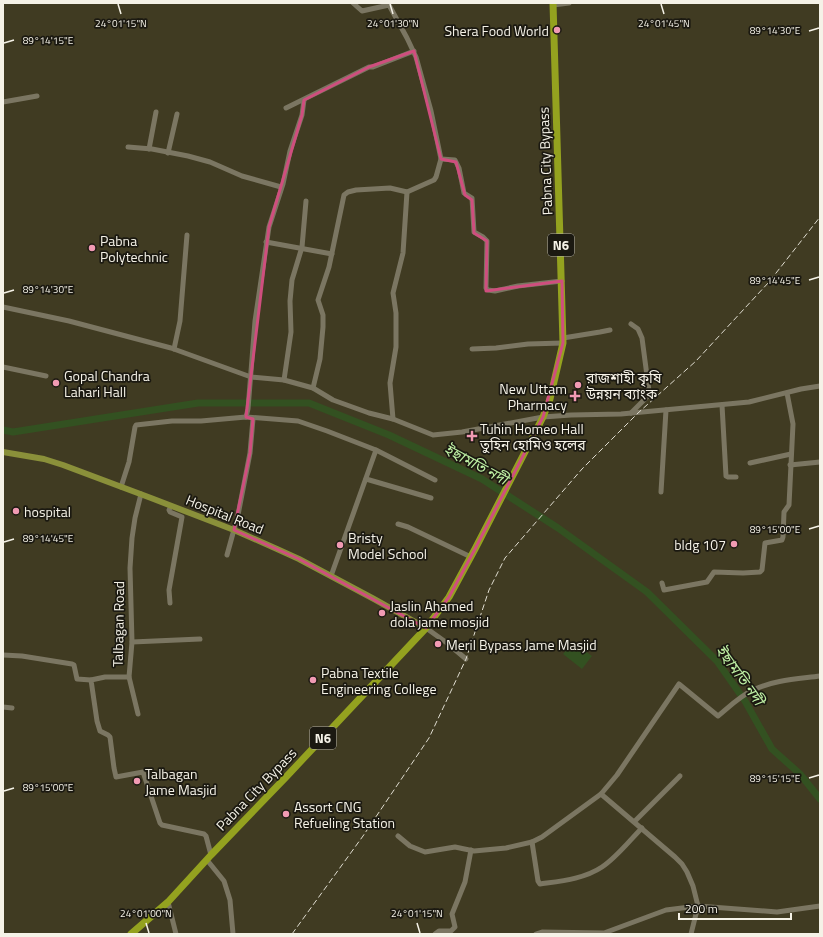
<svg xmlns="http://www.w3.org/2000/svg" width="823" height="937" font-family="'Titillium Web','Noto Sans Bengali',sans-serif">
  <rect width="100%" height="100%" fill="#35311f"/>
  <rect fill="#403b22" x="3" y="3" width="817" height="931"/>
  <polygon fill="#335121" points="573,642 592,656 582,669 563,654"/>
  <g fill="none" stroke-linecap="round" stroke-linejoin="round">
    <polyline stroke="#335121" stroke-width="7" points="3,430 13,432 198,403 309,403 389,435 482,479 558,528 647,592 717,661 745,701 772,749 800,774 820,799"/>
    <g stroke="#7b7662" stroke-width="5">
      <polyline points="553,5 569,3"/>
      <polyline points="3,102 37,96"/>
      <polyline points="286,108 369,67 373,67 414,51"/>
      <polyline points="128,147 152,149 188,156 210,162 242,176 281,187"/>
      <polyline points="149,149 156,112"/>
      <polyline points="168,153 177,114"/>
      <polyline points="441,159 455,160 459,168 464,193 472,198 474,232 483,237 487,241 486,288 488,290 495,291 518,286 562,281"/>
      <polyline points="266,242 332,254"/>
      <polyline points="3,307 69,321 171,348 251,377 284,380 313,388 333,400 369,413 393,419 433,435 462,432 543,417 571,415 621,414 749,402 801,389 820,386"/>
      <polyline points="563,338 600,332 610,330"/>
      <polyline points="174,349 180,321 187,235"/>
      <polyline points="472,349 496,348 528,344 563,343"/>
      <polyline points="3,367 46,376"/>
      <polyline points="284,380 291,332 290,301 292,280 302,247 306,201"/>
      <polyline points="313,388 320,359 323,327 323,315 318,300 329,267 344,195 348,192 356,190 390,188 407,192 434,180 436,177 441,159 431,111 416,57 407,38 389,5 362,11 353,3"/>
      <polyline points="722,405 726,476 728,477 736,477"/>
      <polyline points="631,413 647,397 649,391 642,338 638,329 631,324"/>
      <polyline points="246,417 248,409 255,321 269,227 283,184 290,151 302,115 304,100"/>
      <polyline points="393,419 390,383 396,347 396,313 393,293 403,253 407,192"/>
      <polyline points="750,463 791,454"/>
      <polyline points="790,465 820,462"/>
      <polyline points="366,479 431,498"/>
      <polyline points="121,487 129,462 135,427 136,425 172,421 201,421 246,417 298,421 327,431 376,450 435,480"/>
      <polyline points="661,492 666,410"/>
      <polyline points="141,494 135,518 132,538 130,568 132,642 129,677 105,677 91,680 97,721 100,731 108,735 110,737 114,768 116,777 143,772 160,823 162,825 204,834 206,836 211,855"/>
      <polyline points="398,524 408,527 471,557"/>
      <polyline points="227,555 238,515 250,453 253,419"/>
      <polyline points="331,576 376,450"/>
      <polyline points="662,583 664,590 707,582 714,572 743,573 760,572 762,570 765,543 782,540 783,537 784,512 789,505 793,424 787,393"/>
      <polyline points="170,603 169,590 182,517 170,512 169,510 171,506"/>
      <polyline points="426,628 447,643 466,659"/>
      <polyline points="132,642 200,639"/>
      <polyline points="3,655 22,656 72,664 74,665 77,679 91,680"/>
      <polyline points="129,677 138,714"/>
      <polyline points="3,707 12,708"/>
      <polyline points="601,794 675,857 682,864 687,872 693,886 698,906 691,934"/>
      <polyline points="635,821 680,776"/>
      <path d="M398 836 410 846 425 852 455 847 474 851 506 848 532 842 542 837 601 794 617 775 679 684 718 716C729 707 740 696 753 690 774 680 798 679 820 676"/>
      <path d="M532 842 538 881 540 884C561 881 584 879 602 867 616 858 630 840 642 828"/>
      <polyline points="207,860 224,881 230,900 233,934"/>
      <polyline points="168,902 176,934"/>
      <polyline points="435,934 439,931 451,931 455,927 452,914 465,882 471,850"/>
      <polyline points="536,934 542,932 604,933 666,910 698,906 777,912 820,906"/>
    </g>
    <polyline stroke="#8a903a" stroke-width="6" points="3,452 44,459 63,465 151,498 234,530 277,549 299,559 374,599 426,628"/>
    <polyline stroke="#94a21f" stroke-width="7" points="131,934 168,902 211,855 286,777 426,628 449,597 475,549 543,417 550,399 563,343 553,3"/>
    <polyline stroke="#dfdcd0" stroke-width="1" stroke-dasharray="6 3" stroke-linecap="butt" points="292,934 363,836 429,738 466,659 489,590 505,558 582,469 638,413 696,361 769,282 820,217"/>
  </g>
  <path fill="none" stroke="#cf4e7e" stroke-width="3" stroke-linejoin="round" d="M414 51 441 159 456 162 465 195 472 200 474 233 487 241 486 291 562 281 563 343 543 417 475 549 449 597 426 628 299 559 234 530 250 453 253 419 246 417 269 227 302 115 304 100 369 67Z"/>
  <path fill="none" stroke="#f5f2e7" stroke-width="1.5" d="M118 4 121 14M390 4 393 14M661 4 664 14M809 31 819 28M4 43 14 40M809 280 819 277M4 293 14 290M809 529 819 526M4 542 14 539M809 778 819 775M4 791 14 788M146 923 149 933M417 923 420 933"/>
  <g fill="#f19ab3" stroke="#1b1911" stroke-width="1.5">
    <circle cx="557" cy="30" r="4"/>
    <circle cx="92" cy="248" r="4"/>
    <circle cx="56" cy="383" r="4"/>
    <circle cx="578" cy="385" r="4"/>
    <path d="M573 390h4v4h4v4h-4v4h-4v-4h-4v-4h4z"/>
    <path d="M470 430h4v4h4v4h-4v4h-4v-4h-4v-4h4z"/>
    <circle cx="16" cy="511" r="4"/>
    <circle cx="734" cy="544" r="4"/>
    <circle cx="340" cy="545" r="4"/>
    <circle cx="382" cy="613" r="4"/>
    <circle cx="438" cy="644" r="4"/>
    <circle cx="313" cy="680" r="4"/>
    <circle cx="137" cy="781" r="4"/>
    <circle cx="286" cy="814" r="4"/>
  </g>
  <g text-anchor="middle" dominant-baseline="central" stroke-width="3.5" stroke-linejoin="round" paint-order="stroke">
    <g fill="#1b1911" stroke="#b4b1a7" stroke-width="1">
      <rect x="548" y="234" width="26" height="22" rx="3"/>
      <rect x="310" y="727" width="26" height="22" rx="3"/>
    </g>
    <g font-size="13" font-weight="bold" fill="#f5f2e7">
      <text x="561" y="245">N6</text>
      <text x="323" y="738">N6</text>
    </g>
    <g font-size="14" fill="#f5f2e7" stroke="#1b1911" text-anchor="start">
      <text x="549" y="30" text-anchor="end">Shera Food World</text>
      <text x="100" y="240">Pabna<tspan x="100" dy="16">Polytechnic</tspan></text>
      <text x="64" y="375">Gopal Chandra<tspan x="64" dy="16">Lahari Hall</tspan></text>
      <text x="586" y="377">রাজশাহী কৃষি<tspan x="586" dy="16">উন্নয়ন ব্যাংক</tspan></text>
      <text x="567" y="388" text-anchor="end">New Uttam<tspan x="567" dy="16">Pharmacy</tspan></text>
      <text x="480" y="428">Tuhin Homeo Hall<tspan x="480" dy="16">তুহিন হোমিও হলের</tspan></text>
      <text x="24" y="511">hospital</text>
      <text x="348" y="537">Bristy<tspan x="348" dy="16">Model School</tspan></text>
      <text x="726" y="544" text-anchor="end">bldg 107</text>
      <text x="390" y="605">Jaslin Ahamed<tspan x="390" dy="16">dola jame mosjid</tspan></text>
      <text x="446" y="644">Meril Bypass Jame Masjid</text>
      <text x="321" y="672">Pabna Textile<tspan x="321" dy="16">Engineering College</tspan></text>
      <text x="145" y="773">Talbagan<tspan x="145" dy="16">Jame Masjid</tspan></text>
      <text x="294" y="806">Assort CNG<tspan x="294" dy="16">Refueling Station</tspan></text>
    </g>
    <g font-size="14" fill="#f5f2e7" stroke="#1b1911">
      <text transform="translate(545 161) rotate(-92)">Pabna City Bypass</text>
      <text transform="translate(225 514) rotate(22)">Hospital Road</text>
      <text transform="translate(118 624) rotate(-89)">Talbagan Road</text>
      <text transform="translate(256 789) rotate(-46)">Pabna City Bypass</text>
    </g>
    <g font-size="15" font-style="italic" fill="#beefa4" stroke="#1b1911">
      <text transform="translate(476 464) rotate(28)">ইছামতি নদী</text>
      <text transform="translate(740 675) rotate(54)">ইছামতি নদী</text>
    </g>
  </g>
  <g font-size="10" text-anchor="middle" fill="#f5f2e7" stroke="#1b1911" stroke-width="3.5" stroke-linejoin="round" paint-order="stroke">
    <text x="121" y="27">24°01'15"N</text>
    <text x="393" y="27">24°01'30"N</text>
    <text x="664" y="27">24°01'45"N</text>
    <text x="775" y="34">89°14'30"E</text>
    <text x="48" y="44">89°14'15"E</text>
    <text x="775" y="284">89°14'45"E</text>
    <text x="48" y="293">89°14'30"E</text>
    <text x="775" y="533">89°15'00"E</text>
    <text x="48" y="542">89°14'45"E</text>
    <text x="775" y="782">89°15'15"E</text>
    <text x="48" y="791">89°15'00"E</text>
    <text x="146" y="917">24°01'00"N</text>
    <text x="417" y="917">24°01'15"N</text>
  </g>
  <rect width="823" height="937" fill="none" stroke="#f5f2e7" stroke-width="8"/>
  <path d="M679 913v6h112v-6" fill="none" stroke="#f5f2e7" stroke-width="2"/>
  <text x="685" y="913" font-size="12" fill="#f5f2e7" stroke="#1b1911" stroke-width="3" paint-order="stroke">200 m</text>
</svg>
